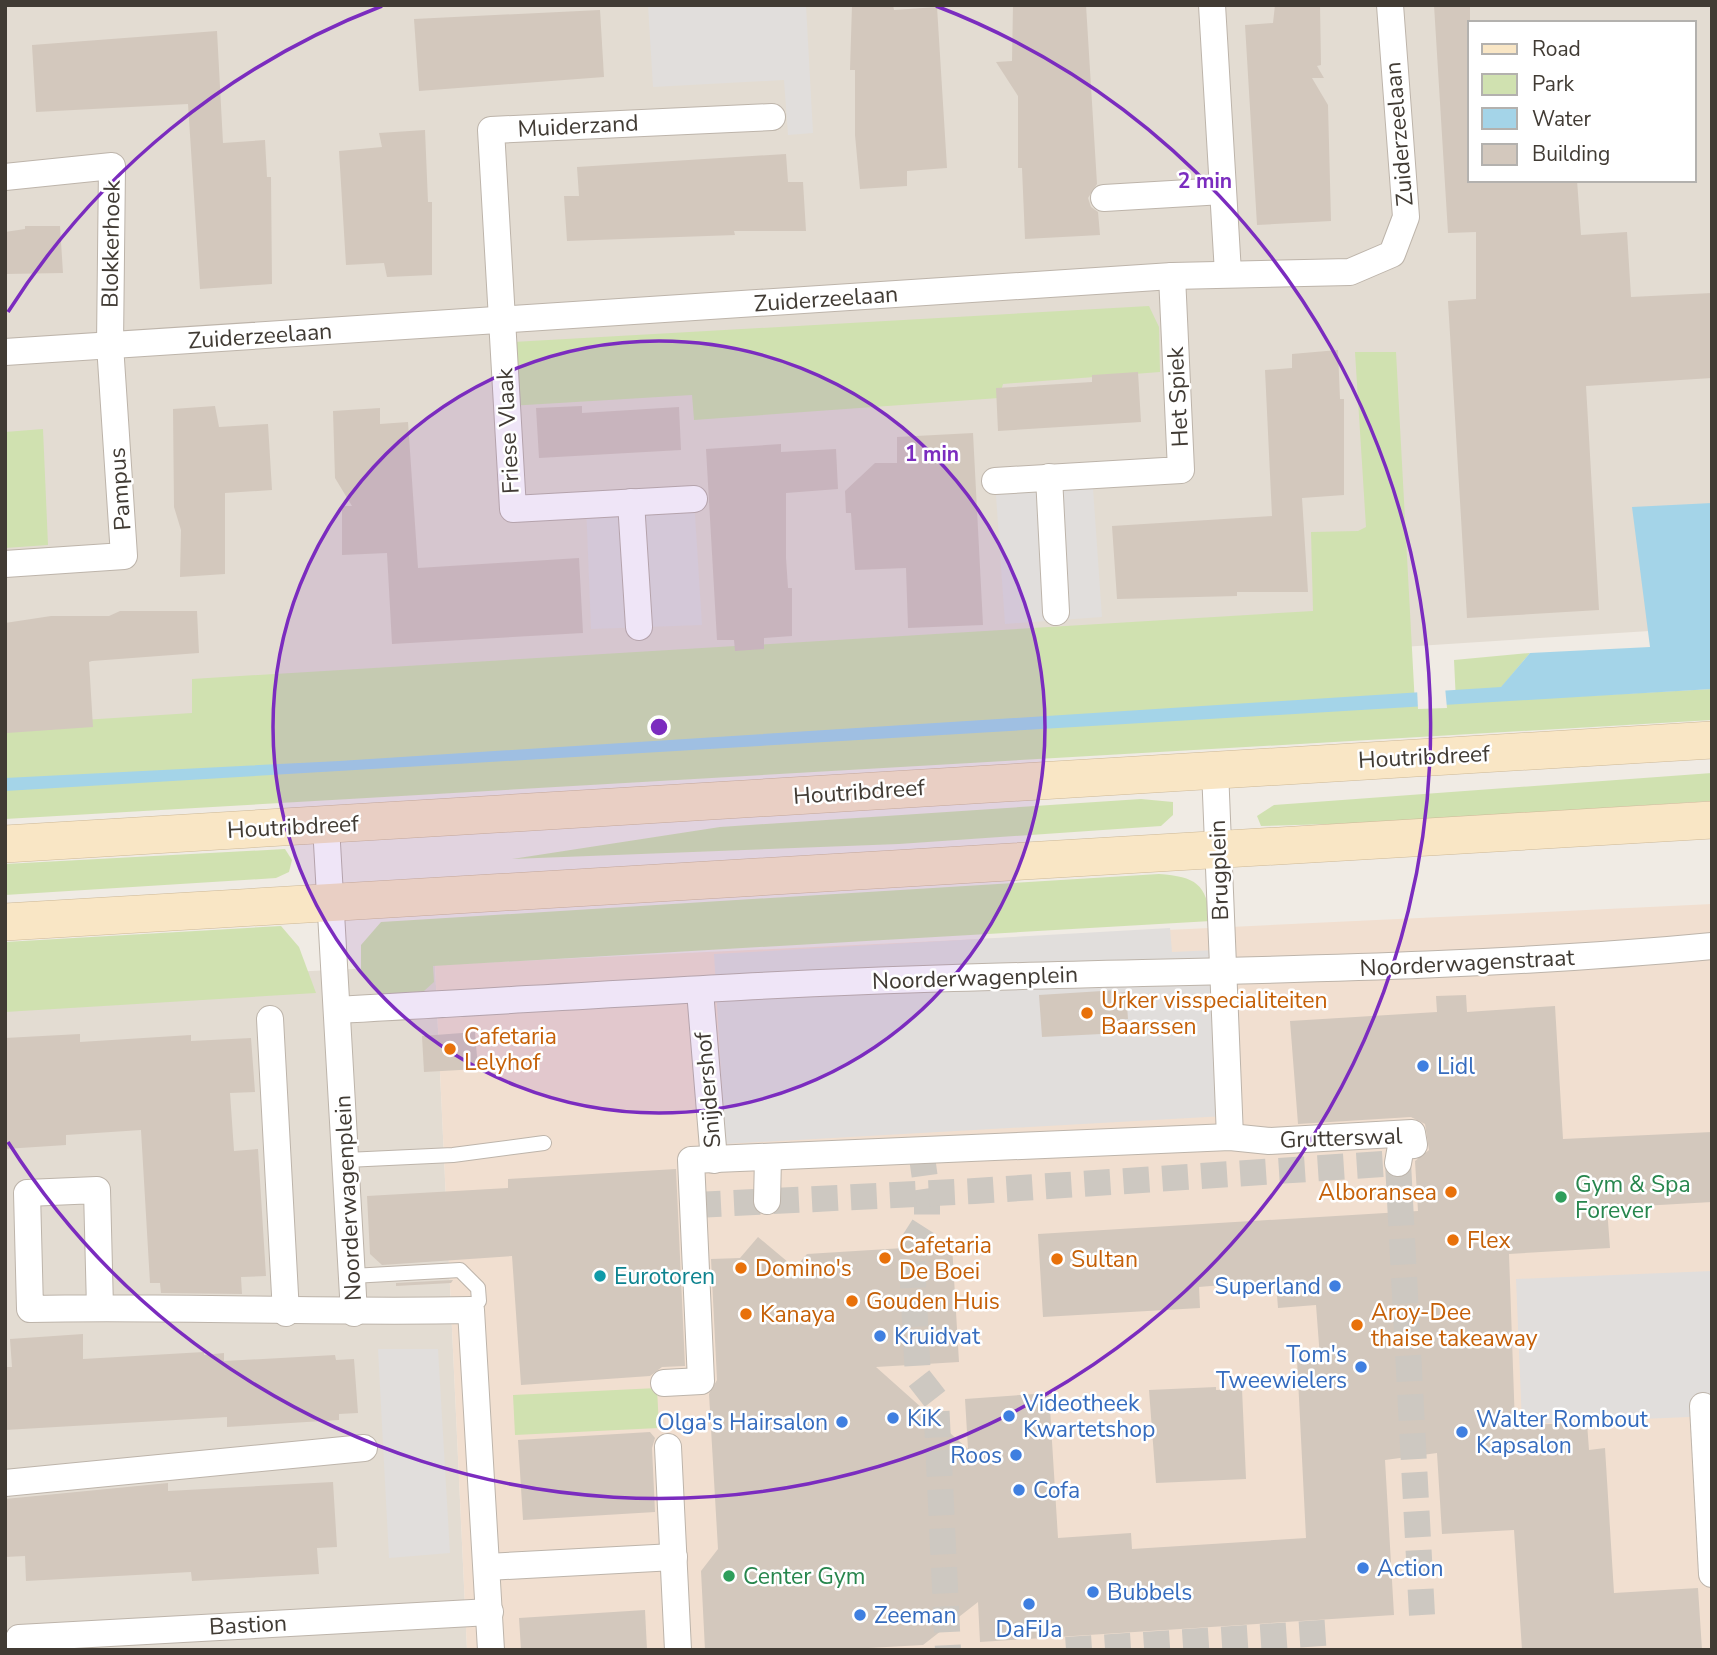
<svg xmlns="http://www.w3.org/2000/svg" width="1717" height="1655" font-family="'Nunito Sans',sans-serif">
  <rect width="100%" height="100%" fill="#f0ebe4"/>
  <g fill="#e3dcd2" fill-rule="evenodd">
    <path d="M5 5H1712V627L5 737ZM1470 23H1694V180H1470Z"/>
    <polygon points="435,965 467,1650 5,1650 5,986"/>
  </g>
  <polygon fill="#f1dfd0" points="1712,904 1712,1650 467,1650 435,965"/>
  <g fill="#d0e1b0">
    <polygon points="1149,306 1159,327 1160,372 1003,384 999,398 694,420 692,395 509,406 513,342"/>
    <polygon points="1355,352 1396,352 1415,705 1456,702 1454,660 1530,653 1490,701 1712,689 1712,720 5,819 5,725 192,713 192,679 1313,611 1311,532 1358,531 1366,527"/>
    <polygon points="43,429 48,545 5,548 5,432"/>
    <polygon points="1712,773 1712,801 1366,823 1261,826 1257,816 1274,805"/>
    <polygon points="1141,799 1173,802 1173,815 1161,826 899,844 512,859 720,827"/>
    <polygon points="285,849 292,860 289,872 276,878 5,895 5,864"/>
    <path d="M1159 874C1196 877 1206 883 1211 921L433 966 434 982 415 999 380 995 361 970V945L381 922Z"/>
    <polygon points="281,926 299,947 316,993 5,1012 5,942"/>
    <polygon points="657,1388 659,1428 515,1435 513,1395"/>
  </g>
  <g fill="#e1dedc">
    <polygon points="648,5 806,5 813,133 788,135 784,80 653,87"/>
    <polygon points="1092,474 1102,617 1005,624 995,481"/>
    <polygon points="694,499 702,625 591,629 586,504"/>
    <polygon points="1170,928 1172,952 1216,950 1225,1116 725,1144 714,954"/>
    <polygon points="1712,1271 1712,1416 1522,1424 1516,1279"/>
    <polygon points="378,1349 438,1349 450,1553 389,1558"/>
  </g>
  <polygon fill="#a4d4e8" points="1712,503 1712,689 5,791 5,778 339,761 1501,687 1530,653 1650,647 1632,507"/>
  <polygon fill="#f0ebe4" points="1445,687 1447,708 1418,709 1417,688"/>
  <g fill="#d3c8bd">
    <polygon points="852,5 893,5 894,10 937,7 947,168 907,171 907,186 860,189 855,135 855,70 850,70"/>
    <polygon points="1013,5 1086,5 1097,184 1088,198 1091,207 1098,212 1100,235 1025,239 1022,168 1018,168 1018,96 996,62 1012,61"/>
    <polygon points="1275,5 1320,5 1321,65 1317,66 1324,78 1312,78 1328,105 1331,221 1257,225 1245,25 1273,23"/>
    <polygon points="1434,5 1470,5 1470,180 1577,180 1581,235 1627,232 1631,297 1712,293 1712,378 1586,386 1599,610 1467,618 1448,301 1476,299 1476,232 1448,233"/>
    <polygon points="600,10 604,77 419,91 414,19"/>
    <polygon points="217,31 223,143 265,140 267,177 271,177 272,284 200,289 188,104 36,112 32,45"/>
    <polygon points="425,130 428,202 432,202 432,275 387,277 384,263 346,265 339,151 382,147 379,133"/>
    <polygon points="786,154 788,182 803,182 806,231 734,231 735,235 567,241 564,196 579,196 577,167"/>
    <polygon points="25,226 60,226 63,273 5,274 5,232 25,229"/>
    <polygon points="1338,350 1340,399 1344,399 1344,495 1302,498 1308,592 1237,592 1237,596 1117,599 1112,526 1272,516 1265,370 1292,368 1292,354"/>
    <polygon points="1138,372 1141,422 998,431 996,388 1092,382 1092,375"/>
    <polygon points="215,406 219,427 268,424 272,490 225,493 225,574 180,577 181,530 174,507 173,409"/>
    <polygon points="582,406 582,413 679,407 681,450 539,458 536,408"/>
    <polygon points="380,408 380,424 408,422 418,568 579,558 583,633 392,644 387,553 342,555 342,506 352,506 335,478 333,411"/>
    <polygon points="973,433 983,625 908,628 906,568 855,570 851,513 846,513 845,491 875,463 897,463 897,437"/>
    <polygon points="781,444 781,452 836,449 838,489 786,493 786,558 788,588 792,588 792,636 764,638 764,649 735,651 734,640 717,640 706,449"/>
    <polygon points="120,611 197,611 199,653 92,661 89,662 93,727 7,733 5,623 51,616 109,616"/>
    <polygon points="1118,990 1118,993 1126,992 1128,1019 1120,1019 1121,1033 1042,1037 1039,995"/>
    <polygon points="1466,995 1467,1012 1555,1006 1563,1139 1712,1132 1712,1202 1607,1208 1610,1248 1509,1254 1515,1425 1587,1423 1589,1450 1605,1448 1614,1593 1698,1588 1702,1650 1522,1650 1514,1530 1442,1534 1437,1453 1385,1460 1394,1615 980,1642 978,1602 923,1645 832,1650 705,1650 701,1571 718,1549 709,1394 717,1380 711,1259 740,1258 758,1237 795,1268 807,1254 952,1245 959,1362 876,1367 968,1449 965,1399 1049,1393 1058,1538 1131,1533 1132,1549 1306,1538 1297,1359 1320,1358 1316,1305 1278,1308 1276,1282 1257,1282 1199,1287 1200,1308 1043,1317 1038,1234 1418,1211 1415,1161 1429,1150 1425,1124 1411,1117 1298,1124 1290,1021 1437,1012 1436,996"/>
    <polygon points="475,1032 478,1069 424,1072 422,1036"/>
    <polygon points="80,1034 80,1042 191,1035 191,1041 251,1038 255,1092 230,1093 234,1151 258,1149 266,1276 241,1277 242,1294 161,1293 160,1283 150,1283 141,1130 66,1135 66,1145 5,1149 5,1038"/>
    <polygon points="676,1169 685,1366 662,1367 650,1376 521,1385 512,1256 382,1265 370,1254 367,1196 508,1188 508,1179"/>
    <polygon points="453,1280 451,1283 396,1286 396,1283"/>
    <polygon points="83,1334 83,1359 204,1352 204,1355 224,1353 224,1361 335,1355 336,1360 354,1359 358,1413 339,1414 339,1420 227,1427 227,1417 5,1430 5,1367 12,1367 10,1339"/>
    <polygon points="1216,1387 1216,1390 1242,1389 1246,1479 1156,1483 1149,1390"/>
    <polygon points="650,1432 655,1438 652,1448 655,1512 523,1520 518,1440"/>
    <polygon points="333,1482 337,1547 317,1548 319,1574 192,1581 191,1572 26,1581 25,1556 5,1557 5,1499 168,1483 168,1491"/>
    <polygon points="645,1610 647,1650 521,1650 519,1618"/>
  </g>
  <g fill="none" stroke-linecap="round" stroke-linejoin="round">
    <g stroke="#cdc8c1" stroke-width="26" stroke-dasharray="26 13" stroke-linecap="butt">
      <polyline points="921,1150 927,1193 927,1221 911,1246 918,1377 936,1400 948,1650"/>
      <polyline points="695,1205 975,1191 1398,1163 1422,1615"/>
      <polyline points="1066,1650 1338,1632"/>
    </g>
    <g stroke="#bdb4aa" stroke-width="16">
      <g id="lane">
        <polyline points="346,1160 453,1155 544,1143"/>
        <polyline points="352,1276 460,1270 478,1288 479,1301"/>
      </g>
    </g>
    <g stroke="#bdb4aa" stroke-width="28">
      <g id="street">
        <polyline points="1212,5 1228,273"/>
        <polyline points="5,177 112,166 110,345 124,556 5,564"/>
        <polyline points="1104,198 1223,191"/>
        <polyline points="5,352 1172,276 1350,272 1392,254 1406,217 1390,5"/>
        <polyline points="1049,477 1056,612"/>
        <polyline points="995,481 1181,470 1172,276"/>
        <polyline points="694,499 513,509 491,130 772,117"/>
        <polyline points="631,502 639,627"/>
        <polyline points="1215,770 1230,1137"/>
        <polyline points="326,826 354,1313"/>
        <polyline points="700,991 714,1160"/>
        <path d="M338 1010C543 999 748 984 953 978 1206 970 1459 970 1712 946"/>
        <polyline points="270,1019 286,1313"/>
        <polyline points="767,1201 768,1157"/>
        <path d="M100 1308 97 1190 27 1193 30 1309C177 1306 324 1313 471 1310L491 1650"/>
        <polyline points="664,1383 701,1381 691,1160 1230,1137 1269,1141 1412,1133 1414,1145 1401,1146 1398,1163"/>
        <polyline points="1703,1406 1712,1574"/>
        <polyline points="668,1447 678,1650"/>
        <polyline points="5,1483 364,1448"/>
        <polyline points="487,1567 674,1557"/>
        <polyline points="20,1650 19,1638 490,1612"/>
      </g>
    </g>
    <g stroke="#ccb897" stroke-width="38">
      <g id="secondary">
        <polyline points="5,844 1712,740"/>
        <polyline points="5,922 1712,820"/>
      </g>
    </g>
    <use href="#lane" stroke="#fff" stroke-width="14"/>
    <use href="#street" stroke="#fff" stroke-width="26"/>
    <use href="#secondary" stroke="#f9e6c5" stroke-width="37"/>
  </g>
  <circle cx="659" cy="727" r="386" fill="#7b2cbf" fill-opacity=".12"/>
  <g fill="none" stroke="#7b2cbf" stroke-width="3.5">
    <circle cx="659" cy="727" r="386"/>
    <path d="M8 312A772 772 0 0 1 382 6M936 6A772 772 0 1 1 8 1142"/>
  </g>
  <g fill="#e8710a" stroke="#fff" stroke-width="2.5">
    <circle cx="1087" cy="1013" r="7"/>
    <circle cx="450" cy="1049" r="7"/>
    <circle cx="1451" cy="1192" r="7"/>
    <circle cx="1453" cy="1240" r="7"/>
    <circle cx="885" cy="1258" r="7"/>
    <circle cx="1057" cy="1259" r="7"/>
    <circle cx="741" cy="1268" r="7"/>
    <circle cx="852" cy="1301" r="7"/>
    <circle cx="746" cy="1314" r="7"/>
    <circle cx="1357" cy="1325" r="7"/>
  </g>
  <g fill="#3f7fe0" stroke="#fff" stroke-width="2.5">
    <circle cx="1423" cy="1066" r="7"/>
    <circle cx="1335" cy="1286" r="7"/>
    <circle cx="880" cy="1336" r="7"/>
    <circle cx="1361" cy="1367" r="7"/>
    <circle cx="1009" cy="1416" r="7"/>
    <circle cx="893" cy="1418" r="7"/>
    <circle cx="842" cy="1422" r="7"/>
    <circle cx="1462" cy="1432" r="7"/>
    <circle cx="1016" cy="1455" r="7"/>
    <circle cx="1019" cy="1490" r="7"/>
    <circle cx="1363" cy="1568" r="7"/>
    <circle cx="1093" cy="1592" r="7"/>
    <circle cx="1029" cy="1604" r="7"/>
    <circle cx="860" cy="1615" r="7"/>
  </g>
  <g fill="#2e9e5b" stroke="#fff" stroke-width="2.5">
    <circle cx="1561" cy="1197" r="7"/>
    <circle cx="729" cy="1576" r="7"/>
  </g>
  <circle fill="#0f9aa8" stroke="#fff" stroke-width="2.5" cx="600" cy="1276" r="7"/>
  <g text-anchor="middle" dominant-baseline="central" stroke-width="5" stroke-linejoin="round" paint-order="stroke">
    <g font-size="23" fill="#413b34" stroke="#fff">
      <text transform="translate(578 126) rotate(-3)">Muiderzand</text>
      <text transform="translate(1399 134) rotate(-95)">Zuiderzeelaan</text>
      <text transform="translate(111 244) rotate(-89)">Blokkerhoek</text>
      <text transform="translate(826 299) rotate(-4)">Zuiderzeelaan</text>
      <text transform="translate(260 336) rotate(-4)">Zuiderzeelaan</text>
      <text transform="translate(1178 397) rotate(-93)">Het Spiek</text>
      <text transform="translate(508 431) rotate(-93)">Friese Vlaak</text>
      <text transform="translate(120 489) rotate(-94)">Pampus</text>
      <text transform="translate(1424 757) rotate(-3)">Houtribdreef</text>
      <text transform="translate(859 792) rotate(-4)">Houtribdreef</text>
      <text transform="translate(293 827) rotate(-3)">Houtribdreef</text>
      <text transform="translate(1219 870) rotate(-92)">Brugplein</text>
      <text transform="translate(1467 963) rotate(-3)">Noorderwagenstraat</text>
      <text transform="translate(975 978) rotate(-2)">Noorderwagenplein</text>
      <text transform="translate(708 1090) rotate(-95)">Snijdershof</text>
      <text transform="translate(1341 1138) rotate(-2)">Grutterswal</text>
      <text transform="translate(348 1198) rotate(-93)">Noorderwagenplein</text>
      <text transform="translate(248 1625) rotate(-3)">Bastion</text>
    </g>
    <g font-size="23" fill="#c56008" stroke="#fff" text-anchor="start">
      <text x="1101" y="1000">Urker visspecialiteiten<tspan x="1101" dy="26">Baarssen</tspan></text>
      <text x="464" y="1036">Cafetaria<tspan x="464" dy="26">Lelyhof</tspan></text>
      <text x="1437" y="1192" text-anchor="end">Alboransea</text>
      <text x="1467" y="1240">Flex</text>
      <text x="899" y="1245">Cafetaria<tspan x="899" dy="26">De Boei</tspan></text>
      <text x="1071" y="1259">Sultan</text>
      <text x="755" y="1268">Domino's</text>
      <text x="866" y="1301">Gouden Huis</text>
      <text x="1371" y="1312">Aroy-Dee<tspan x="1371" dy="26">thaise takeaway</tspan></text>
      <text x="760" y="1314">Kanaya</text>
    </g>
    <g font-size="23" fill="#366cbe" stroke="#fff" text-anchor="start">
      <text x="1437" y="1066">Lidl</text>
      <text x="1321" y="1286" text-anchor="end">Superland</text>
      <text x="894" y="1336">Kruidvat</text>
      <text x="1347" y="1354" text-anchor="end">Tom's<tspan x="1347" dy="26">Tweewielers</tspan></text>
      <text x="1023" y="1403">Videotheek<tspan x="1023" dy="26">Kwartetshop</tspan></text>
      <text x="907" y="1418">KiK</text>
      <text x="1476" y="1419">Walter Rombout<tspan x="1476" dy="26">Kapsalon</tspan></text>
      <text x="828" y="1422" text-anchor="end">Olga's Hairsalon</text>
      <text x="1002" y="1455" text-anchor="end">Roos</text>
      <text x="1033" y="1490">Cofa</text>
      <text x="1377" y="1568">Action</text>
      <text x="1107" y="1592">Bubbels</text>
      <text x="874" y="1615">Zeeman</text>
      <text x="1029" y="1629" text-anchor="middle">DaFiJa</text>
    </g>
    <g font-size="23" fill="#27864d" stroke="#fff" text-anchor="start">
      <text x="1575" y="1184">Gym &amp; Spa<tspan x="1575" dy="26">Forever</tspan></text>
      <text x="743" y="1576">Center Gym</text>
    </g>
    <g font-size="23" fill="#0d838f" stroke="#fff" text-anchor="start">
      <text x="614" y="1276">Eurotoren</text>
    </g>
  </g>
  <circle cx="659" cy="727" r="10" fill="#7b2cbf" stroke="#fff" stroke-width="3.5"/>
  <g font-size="21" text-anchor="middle" font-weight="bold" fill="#7b2cbf" stroke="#fff" stroke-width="5" stroke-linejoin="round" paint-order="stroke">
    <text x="1205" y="188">2 min</text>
    <text x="932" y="461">1 min</text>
  </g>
  <rect width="1717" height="1655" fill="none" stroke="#413b34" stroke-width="14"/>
  <rect x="1468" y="21" width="228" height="161" fill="#ffffff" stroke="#b3b1ae" stroke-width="2"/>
  <rect x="1482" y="44" width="35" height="10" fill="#f9e6c5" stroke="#b3b1ae" stroke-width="2"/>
  <text x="1532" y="56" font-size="21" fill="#413b34">Road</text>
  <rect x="1482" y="74" width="35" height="21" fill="#d0e1b0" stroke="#b3b1ae" stroke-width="2"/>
  <text x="1532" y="91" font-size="21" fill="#413b34">Park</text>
  <rect x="1482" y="108" width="35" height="21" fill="#a4d4e8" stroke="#b3b1ae" stroke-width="2"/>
  <text x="1532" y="126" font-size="21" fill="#413b34">Water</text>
  <rect x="1482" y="144" width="35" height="21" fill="#d3c8bd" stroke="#b3b1ae" stroke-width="2"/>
  <text x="1532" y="161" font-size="21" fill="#413b34">Building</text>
</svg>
